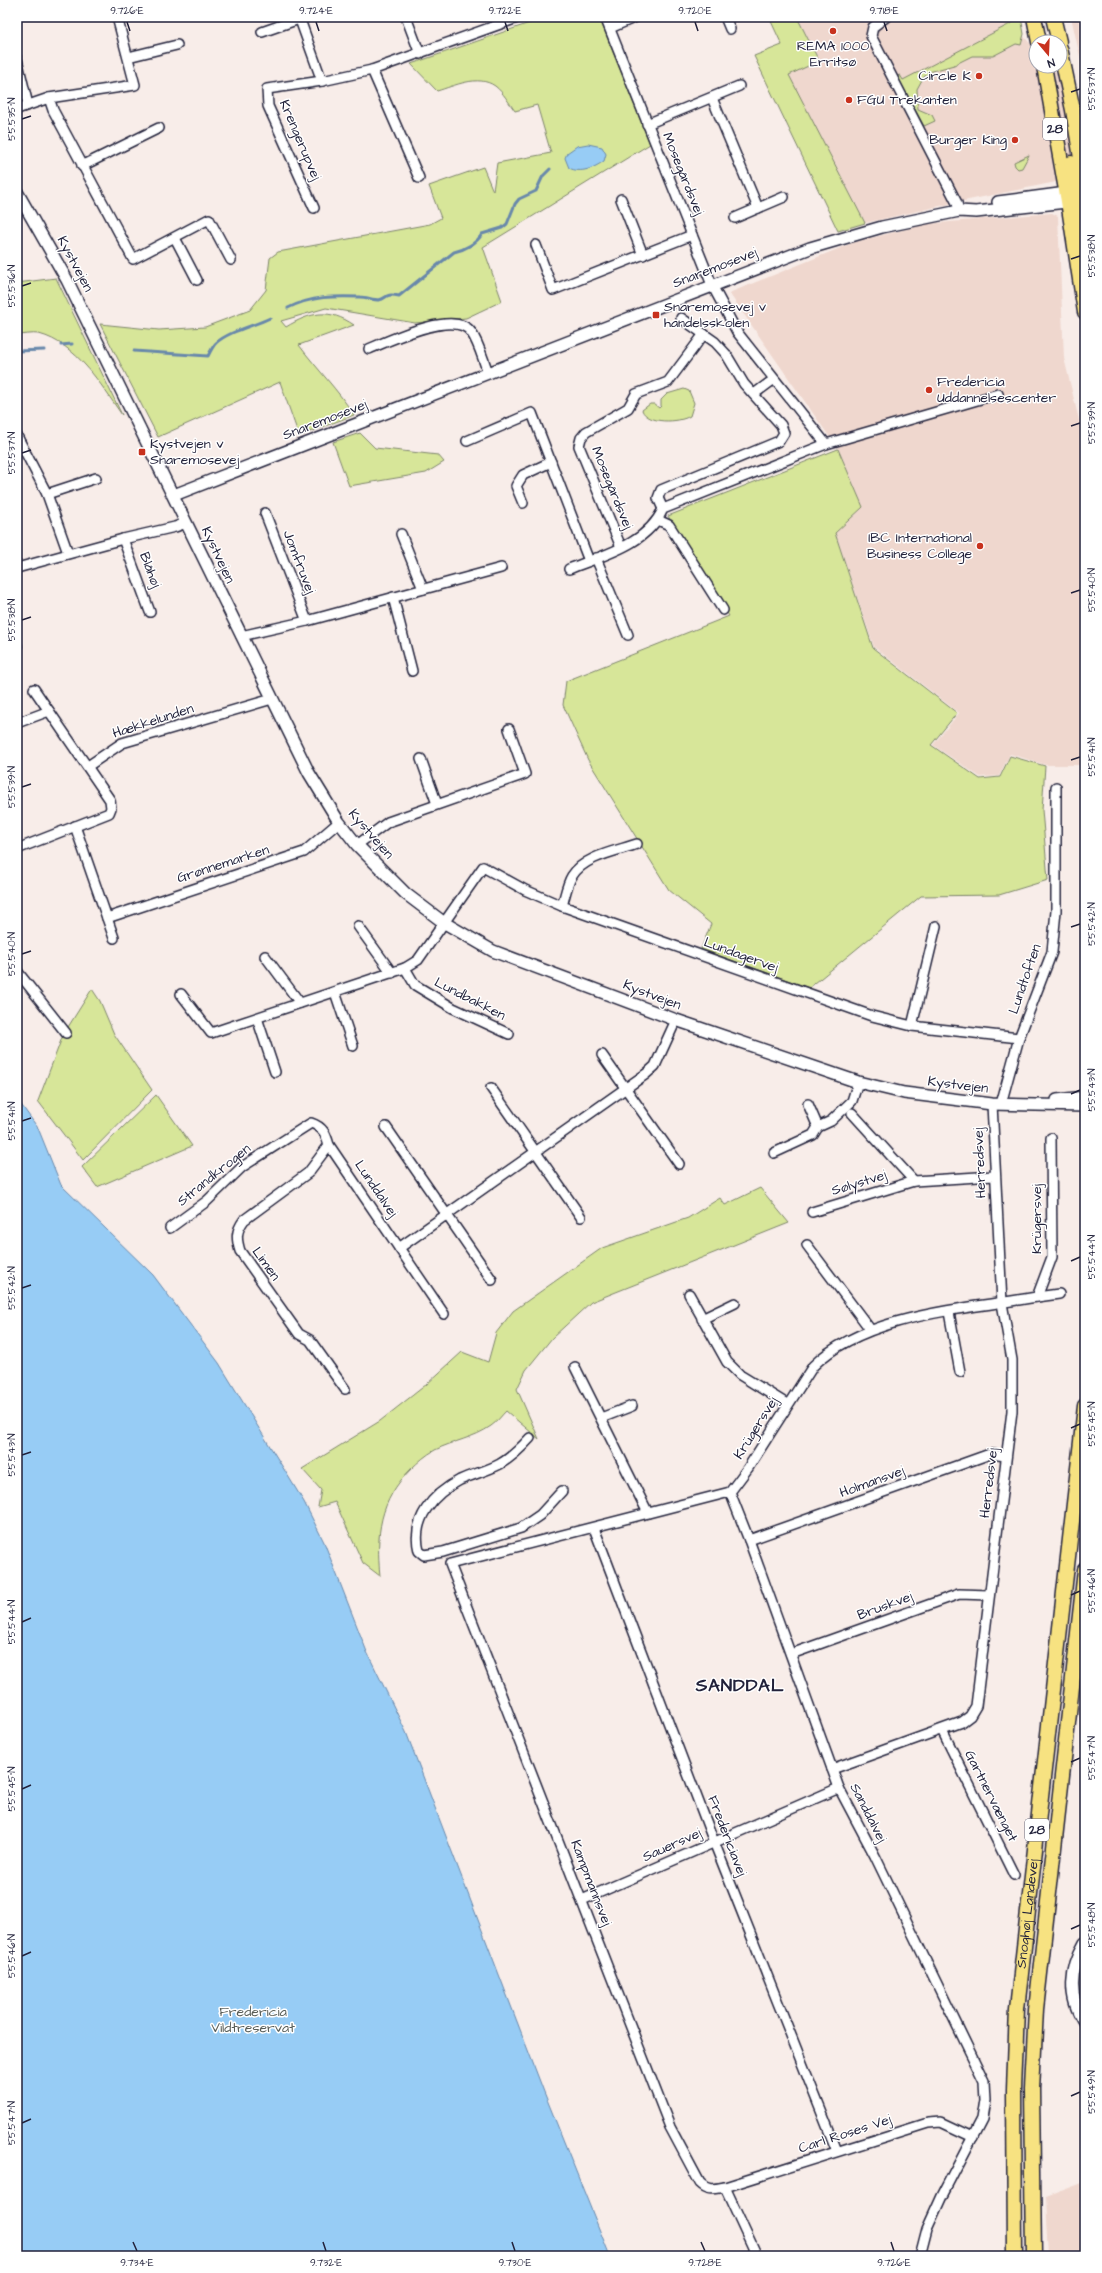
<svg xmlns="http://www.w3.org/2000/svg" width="1102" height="2273" font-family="'Architects Daughter',sans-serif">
  <rect width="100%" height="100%" fill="#f8ede9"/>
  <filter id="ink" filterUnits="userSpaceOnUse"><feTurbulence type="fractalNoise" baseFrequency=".025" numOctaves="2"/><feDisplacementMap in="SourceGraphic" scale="8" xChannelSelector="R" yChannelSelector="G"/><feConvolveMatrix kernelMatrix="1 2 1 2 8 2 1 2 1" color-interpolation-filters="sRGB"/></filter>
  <g filter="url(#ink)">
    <g fill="#efd7ce">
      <polygon points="797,17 1015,17 1017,29 1036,50 1036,66 1050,66 1085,105 1085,176 949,204 865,223 788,75 819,60"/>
      <polygon points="1071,17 1085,17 1085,78"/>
      <polygon points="1052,213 1058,216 1064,358 1085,445 1085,765 1046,765 1010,754 999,776 980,777 933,745 959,713 874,647 835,533 863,507 838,449 729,293 855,242 927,224"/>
      <polygon points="1085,2182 1085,2256 1048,2256 1045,2197"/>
    </g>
    <g fill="#d7e699" stroke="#7c846a">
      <path d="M547 17H599L650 144 483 247 502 301 466 318 415 323 326 308 281 321 286 327C311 312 329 308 354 325L299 345C317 369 338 390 354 415L299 436 280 382 158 437 100 324 159 330 205 327 250 310 266 290 270 258 278 252 430 224 441 218 429 186 483 167 493 191 497 163 551 153 537 105 515 111C509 103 503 92 495 86 478 74 454 86 437 91L411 64Z"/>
      <polygon points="769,17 797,17 819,61 789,75 865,223 838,231 754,56 782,45"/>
      <polygon points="1014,17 1021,17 1024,34 1021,45 1016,44 993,56 972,56 954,65 929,72 923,78 917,89 918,109 932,115 935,121 924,126 897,76 900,75 903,80 1010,24 1016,20"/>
      <polygon points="1029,155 1022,168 1018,169 1015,166 1014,162"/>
      <path d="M56 278 122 415C101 385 77 344 39 334 32 333 23 335 17 335V283Z"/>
      <path d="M684 389 689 391 694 403 690 416C679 423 647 424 642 410L650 404H654L659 408 661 406V400L667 394Z"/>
      <polygon points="360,433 375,448 438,455 444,462 426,473 349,486 333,442"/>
      <polygon points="838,449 863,507 835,533 873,648 957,713 931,745 980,779 1000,777 1010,756 1045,766 1042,810 1048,880 999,895 921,896 809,988 701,949 711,924 669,890 588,760 563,705 566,681 729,616 668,516"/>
      <polygon points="92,989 100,1001 114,1034 152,1090 83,1160 38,1101 63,1035"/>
      <polygon points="156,1095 192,1146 97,1187 82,1167"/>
      <path d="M760 1188 789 1223 591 1302 552 1338 526 1370 517 1389 539 1439 506 1411C501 1416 497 1422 491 1426 474 1438 453 1441 435 1450 426 1455 418 1462 411 1469 379 1501 376 1534 380 1576L363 1563 335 1502 318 1507 321 1490 302 1469 380 1421 427 1384 462 1352 488 1362 496 1333 513 1311 602 1248 688 1218 720 1198 725 1205Z"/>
    </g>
    <g fill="#97ccf5" stroke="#6888ab">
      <path d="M588 144 602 147 606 154 604 161C594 168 581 174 569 168L565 158 567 153 577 146Z"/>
      <polygon points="17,1099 38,1128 61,1185 153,1275 219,1363 304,1502 324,1542 367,1652 406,1732 544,2092 610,2256 17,2256"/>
    </g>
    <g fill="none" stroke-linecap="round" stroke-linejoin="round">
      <g stroke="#6888ab" stroke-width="3">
        <path d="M288 308C312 296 334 296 360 297 366 297 373 300 379 300 388 298 384 293 399 296L454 252C464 250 477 243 482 234L502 228 507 224 515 204 519 199 536 191 543 176 550 169"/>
        <polyline points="61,345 72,344"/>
        <polyline points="17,351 44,350"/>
        <path d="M134 351 208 356C210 352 213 346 216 343 229 331 254 326 270 318"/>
      </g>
      <g stroke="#22223b" stroke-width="12">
        <g id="minor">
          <polyline points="299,17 322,81"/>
          <polyline points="406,17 420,54"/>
          <polyline points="605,17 712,285 737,332 826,444 998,394"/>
          <polyline points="725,17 730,29"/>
          <polyline points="886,17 873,27 871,36 957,203 959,211"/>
          <polyline points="610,28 636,17"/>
          <polyline points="262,32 299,19"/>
          <polyline points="128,57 177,45"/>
          <polyline points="17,59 28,105"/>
          <polyline points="372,70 419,178"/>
          <polyline points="49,98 53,110 133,259 209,219 231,260"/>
          <polyline points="712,98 758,208"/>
          <polyline points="17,109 49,98 135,85 117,17"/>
          <polyline points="647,124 739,86"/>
          <polyline points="82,166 159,128"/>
          <polyline points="621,199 643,255"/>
          <polyline points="314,208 268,106 267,89 322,81 372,70 520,17"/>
          <polyline points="735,218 784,197"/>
          <polyline points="175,238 197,280"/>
          <polyline points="536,245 553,290 692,235"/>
          <path d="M369 349C388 341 455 309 471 332 479 343 483 360 488 372"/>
          <polyline points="754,394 773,380"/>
          <polyline points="17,436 47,494 68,553"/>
          <polyline points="467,441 532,413 589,561"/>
          <polyline points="47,494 96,478"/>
          <polyline points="523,503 516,486 523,475 551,462"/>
          <polyline points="663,509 658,498 661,490 779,441 784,433 781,425 744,384 726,354 715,342 681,318"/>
          <polyline points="265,513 307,621"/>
          <polyline points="658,520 669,525 723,610"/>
          <polyline points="401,534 423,589"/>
          <polyline points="123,539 150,612"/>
          <polyline points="621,547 579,446 581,438 586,432 628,408 636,394 668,382 704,334"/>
          <polyline points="596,558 628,635"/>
          <polyline points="17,568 123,539 175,527 186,523"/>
          <path d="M569 569C603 555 647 545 663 509L826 444"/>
          <polyline points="393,597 412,671"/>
          <polyline points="241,636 307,621 501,568"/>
          <polyline points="17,646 17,647"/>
          <polyline points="17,723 49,711"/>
          <polyline points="421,759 437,804"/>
          <polyline points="88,766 122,743 272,699"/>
          <polyline points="75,826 107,918 304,852 339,822"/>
          <polyline points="357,845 388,822 525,774 509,729"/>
          <polyline points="17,849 109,813 111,808 110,800 34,689"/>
          <path d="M562 906C565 896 567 884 572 876 584 856 617 851 637 844"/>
          <polyline points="107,918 114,938"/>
          <polyline points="358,926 392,973"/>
          <polyline points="265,956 300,1003"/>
          <polyline points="405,968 415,985 453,1008 509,1034"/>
          <polyline points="17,971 66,1033"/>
          <polyline points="335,992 353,1046"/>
          <polyline points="181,994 211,1033 405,968 418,960 483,867 525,890 562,906 872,1016 912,1026 1019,1038"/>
          <polyline points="257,1018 275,1072"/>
          <polyline points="912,1026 936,926"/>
          <polyline points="602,1055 679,1164"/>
          <polyline points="491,1088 581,1217"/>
          <polyline points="808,1104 818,1127"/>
          <polyline points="1001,1104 1019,1038 1052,952 1056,911 1056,787"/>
          <polyline points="852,1113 914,1181"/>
          <polyline points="386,1127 492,1280"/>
          <path d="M329 1145 308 1173 244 1220C236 1231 236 1238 240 1251L299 1334 310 1340 345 1389"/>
          <polyline points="774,1153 813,1135 818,1127 831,1121 852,1101 858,1082"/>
          <polyline points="812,1212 914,1181 994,1176"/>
          <path d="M170 1228 207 1201 242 1167 311 1123C323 1127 326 1134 329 1145L444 1314"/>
          <polyline points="807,1245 870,1329"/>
          <polyline points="399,1248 646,1074 655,1066 676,1020"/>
          <polyline points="689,1294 727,1362 740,1375 787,1404"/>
          <polyline points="1037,1297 1059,1294"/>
          <polyline points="949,1312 960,1372"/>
          <polyline points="702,1319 735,1303"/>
          <polyline points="575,1367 648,1513"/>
          <polyline points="601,1418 632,1406"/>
          <path d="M530 1438C521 1448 512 1457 500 1464 487 1471 473 1474 460 1480 433 1494 411 1519 419 1551L424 1555 443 1552 521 1528 540 1515 562 1491"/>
          <polyline points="730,1492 749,1540 839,1788 875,1856 984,2081 985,2100 982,2119 942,2196 927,2229 920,2256"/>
          <polyline points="594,1528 714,1842 837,2151"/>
          <polyline points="749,1540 990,1454 1006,1456"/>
          <polyline points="791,1654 959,1594 989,1595"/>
          <polyline points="942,1730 1014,1875"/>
          <polyline points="832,1769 962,1722 970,1716 976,1706 1012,1411 1012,1360 1002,1303 992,1104"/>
          <polyline points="582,1900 839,1788"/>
          <path d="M973 2137 941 2122 928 2123 725 2187C714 2189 708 2191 700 2183L670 2127 450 1564 730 1492 748 1468 813 1366C865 1314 967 1309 1037 1297L1052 1257 1051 1138"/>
          <polyline points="725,2187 757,2256"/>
        </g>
      </g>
      <g stroke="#22223b" stroke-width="14">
        <g id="tertiary">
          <polyline points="17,192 67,280 309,773 339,822 357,845 406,894 443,922 493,951 676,1020 858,1082 904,1093 992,1104 1085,1106"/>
          <polyline points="998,202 1074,192"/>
          <polyline points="174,495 810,248 882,227 959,211 976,212 1075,201"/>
          <polyline points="1057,1100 1085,1097"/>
          <path d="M1085 1943C1070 1969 1067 1997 1085 2023"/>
        </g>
      </g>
      <g stroke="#22223b" stroke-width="17">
        <g id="primary">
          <polyline points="1034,17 1039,42"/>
          <polyline points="1053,17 1059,42"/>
          <polyline points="1060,48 1073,110 1085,182"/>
          <polyline points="1044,66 1068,201 1085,312"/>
          <polyline points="1071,163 1078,191 1085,199"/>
          <polyline points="1067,192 1079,206 1085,242"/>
          <path id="s1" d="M1015 2256 1014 2090 1017 2009 1085 1406"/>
          <polyline points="1034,2256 1032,2089 1036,2009 1085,1570"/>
        </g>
      </g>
      <use href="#minor" stroke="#fff" stroke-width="9"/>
      <use href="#tertiary" stroke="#fff" stroke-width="11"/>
      <use href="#primary" stroke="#f7e281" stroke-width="14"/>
    </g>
  </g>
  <path fill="none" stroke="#22223b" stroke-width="1.5" d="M127 22 130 31M316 22 319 31M505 22 508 31M695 22 698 31M884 22 887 31M1071 92 1080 89M22 119 31 116M1071 259 1080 256M22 286 31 283M1071 426 1080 423M22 453 31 450M1071 593 1080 590M22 620 31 617M1071 760 1080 757M22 787 31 784M1071 927 1080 924M22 954 31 951M1071 1094 1080 1090M22 1121 31 1118M1071 1261 1080 1257M22 1288 31 1285M1071 1428 1080 1424M22 1455 31 1452M1071 1595 1080 1591M22 1622 31 1618M1071 1762 1080 1758M22 1789 31 1785M1071 1929 1080 1925M22 1956 31 1952M1071 2096 1080 2092M22 2123 31 2119M133 2242 137 2251M323 2242 326 2251M512 2242 515 2251M701 2242 705 2251M891 2242 894 2251"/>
  <g fill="#c8321e" stroke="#fff" stroke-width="1.5">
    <circle cx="833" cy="31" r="4"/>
    <circle cx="979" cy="76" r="4"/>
    <circle cx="849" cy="100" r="4"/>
    <circle cx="1015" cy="140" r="4"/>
    <rect x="652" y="311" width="8" height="8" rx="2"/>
    <circle cx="929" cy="390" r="4"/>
    <rect x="138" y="448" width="8" height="8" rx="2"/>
    <circle cx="980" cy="546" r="4"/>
  </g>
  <g text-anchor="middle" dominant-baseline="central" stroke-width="3" stroke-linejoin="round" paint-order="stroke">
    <g fill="#fff" stroke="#646476" stroke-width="1">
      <rect x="1043" y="118" width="24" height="22" rx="3"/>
      <rect x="1025" y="1819" width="24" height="22" rx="3"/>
    </g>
    <g font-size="13" font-weight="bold" fill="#22223b">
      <text x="1055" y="129">28</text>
      <text x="1037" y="1830">28</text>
    </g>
    <g font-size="14" fill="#22223b" stroke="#fff" text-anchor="start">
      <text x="833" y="46" text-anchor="middle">REMA 1000<tspan x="833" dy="16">Erritsø</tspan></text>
      <text x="971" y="76" text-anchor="end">Circle K</text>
      <text x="857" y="100">FGU Trekanten</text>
      <text x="1007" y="140" text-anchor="end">Burger King</text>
      <text x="664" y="307">Snaremosevej v<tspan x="664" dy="16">handelsskolen</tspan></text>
      <text x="937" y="382">Fredericia<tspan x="937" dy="16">Uddannelsescenter</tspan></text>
      <text x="150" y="444">Kystvejen v<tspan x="150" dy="16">Snaremosevej</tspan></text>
      <text x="972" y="538" text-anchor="end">IBC International<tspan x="972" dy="16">Business College</tspan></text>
    </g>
    <g font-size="14" fill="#22223b" stroke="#fff">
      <text transform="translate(300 140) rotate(67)">Krengerupvej</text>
      <text transform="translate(683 174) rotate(68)">Mosegårdsvej</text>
      <text transform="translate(75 264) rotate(62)">Kystvejen</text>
      <text transform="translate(715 268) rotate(-21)">Snaremosevej</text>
      <text transform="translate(325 420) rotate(-21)">Snaremosevej</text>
      <text transform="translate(612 488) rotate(68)">Mosegårdsvej</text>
      <text transform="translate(218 555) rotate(65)">Kystvejen</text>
      <text transform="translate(299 562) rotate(69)">Jomfruvej</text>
      <text transform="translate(150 570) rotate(69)">Blåhøj</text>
      <text transform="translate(153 721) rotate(-18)">Hækkelunden</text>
      <text transform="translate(371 834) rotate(49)">Kystvejen</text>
      <text transform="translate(223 864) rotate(-18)">Grønnemarken</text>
      <text transform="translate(741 955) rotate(20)">Lundagervej</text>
      <text transform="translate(1025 979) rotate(-71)">Lundtoften</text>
      <text transform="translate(652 995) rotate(21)">Kystvejen</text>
      <text transform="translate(470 999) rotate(27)">Lundbakken</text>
      <text transform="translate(958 1085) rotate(7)">Kystvejen</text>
      <text transform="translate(980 1163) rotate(-92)">Herredsvej</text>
      <text transform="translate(214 1175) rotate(-39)">Strandkrogen</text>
      <text transform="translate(859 1183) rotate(-17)">Sølystvej</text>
      <text transform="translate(376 1189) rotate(56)">Lunddalvej</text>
      <text transform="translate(1037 1219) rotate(-90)">Krügersvej</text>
      <text transform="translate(266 1264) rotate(54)">Limen</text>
      <text transform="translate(756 1428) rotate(-58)">Krügersvej</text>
      <text transform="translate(872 1482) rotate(-20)">Holmansvej</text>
      <text transform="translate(989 1483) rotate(-83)">Herredsvej</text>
      <text transform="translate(885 1606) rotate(-20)">Bruskvej</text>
      <text transform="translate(991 1796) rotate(63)">Gartnervænget</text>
      <text transform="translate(868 1813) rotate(63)">Sanddalvej</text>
      <text transform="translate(727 1836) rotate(69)">Fredericiavej</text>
      <text transform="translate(672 1845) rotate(-24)">Sauersvej</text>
      <text transform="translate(591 1883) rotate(69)">Kampmannsvej</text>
      <text stroke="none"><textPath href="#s1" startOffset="343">Snoghøj Landevej</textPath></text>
      <text transform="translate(845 2134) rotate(-18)">Carl Roses Vej</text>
    </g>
    <g font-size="14" fill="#585d57" stroke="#fff">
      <text x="253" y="2012">Fredericia<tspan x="253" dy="16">Vildtreservat</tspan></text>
    </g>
    <g font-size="18" font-weight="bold" letter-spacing="1" fill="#22223b" stroke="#fff">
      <text x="740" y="1685">SANDDAL</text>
    </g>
  </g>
  <rect width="1102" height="2273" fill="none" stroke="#fff" stroke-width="44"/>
  <g transform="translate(1048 54) rotate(161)"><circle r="19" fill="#ffffff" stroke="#a7a7b1"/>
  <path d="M0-3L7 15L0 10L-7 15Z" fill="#c8321e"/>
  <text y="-6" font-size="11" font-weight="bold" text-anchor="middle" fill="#22223b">N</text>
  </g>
  <rect x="22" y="22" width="1058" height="2229" fill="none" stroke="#22223b" stroke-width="1.5"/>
  <g font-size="10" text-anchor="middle" fill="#22223b">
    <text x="127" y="14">9.726°E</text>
    <text x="316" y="14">9.724°E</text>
    <text x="505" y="14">9.722°E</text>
    <text x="695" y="14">9.720°E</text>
    <text x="884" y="14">9.718°E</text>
    <text transform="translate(1091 89) rotate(-90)" y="4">55.537°N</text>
    <text transform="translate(11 119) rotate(-90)" y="4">55.535°N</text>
    <text transform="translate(1091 256) rotate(-90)" y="4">55.538°N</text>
    <text transform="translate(11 286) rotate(-90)" y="4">55.536°N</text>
    <text transform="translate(1091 423) rotate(-90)" y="4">55.539°N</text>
    <text transform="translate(11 453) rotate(-90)" y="4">55.537°N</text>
    <text transform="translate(1091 590) rotate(-90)" y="4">55.540°N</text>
    <text transform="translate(11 620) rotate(-90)" y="4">55.538°N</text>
    <text transform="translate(1091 757) rotate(-90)" y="4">55.541°N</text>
    <text transform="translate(11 787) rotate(-90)" y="4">55.539°N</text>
    <text transform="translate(1091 924) rotate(-90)" y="4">55.542°N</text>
    <text transform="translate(11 954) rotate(-90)" y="4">55.540°N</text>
    <text transform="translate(1091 1090) rotate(-90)" y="4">55.543°N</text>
    <text transform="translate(11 1121) rotate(-90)" y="4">55.541°N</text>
    <text transform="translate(1091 1257) rotate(-90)" y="4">55.544°N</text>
    <text transform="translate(11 1288) rotate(-90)" y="4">55.542°N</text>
    <text transform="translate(1091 1424) rotate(-90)" y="4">55.545°N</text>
    <text transform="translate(11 1455) rotate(-90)" y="4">55.543°N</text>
    <text transform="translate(1091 1591) rotate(-90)" y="4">55.546°N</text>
    <text transform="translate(11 1622) rotate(-90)" y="4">55.544°N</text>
    <text transform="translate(1091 1758) rotate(-90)" y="4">55.547°N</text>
    <text transform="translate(11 1789) rotate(-90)" y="4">55.545°N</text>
    <text transform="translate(1091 1925) rotate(-90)" y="4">55.548°N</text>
    <text transform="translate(11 1956) rotate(-90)" y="4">55.546°N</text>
    <text transform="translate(1091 2092) rotate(-90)" y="4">55.549°N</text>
    <text transform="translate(11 2123) rotate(-90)" y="4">55.547°N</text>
    <text x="137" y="2266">9.734°E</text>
    <text x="326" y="2266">9.732°E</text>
    <text x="515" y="2266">9.730°E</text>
    <text x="705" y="2266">9.728°E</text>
    <text x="894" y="2266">9.726°E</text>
  </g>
</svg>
